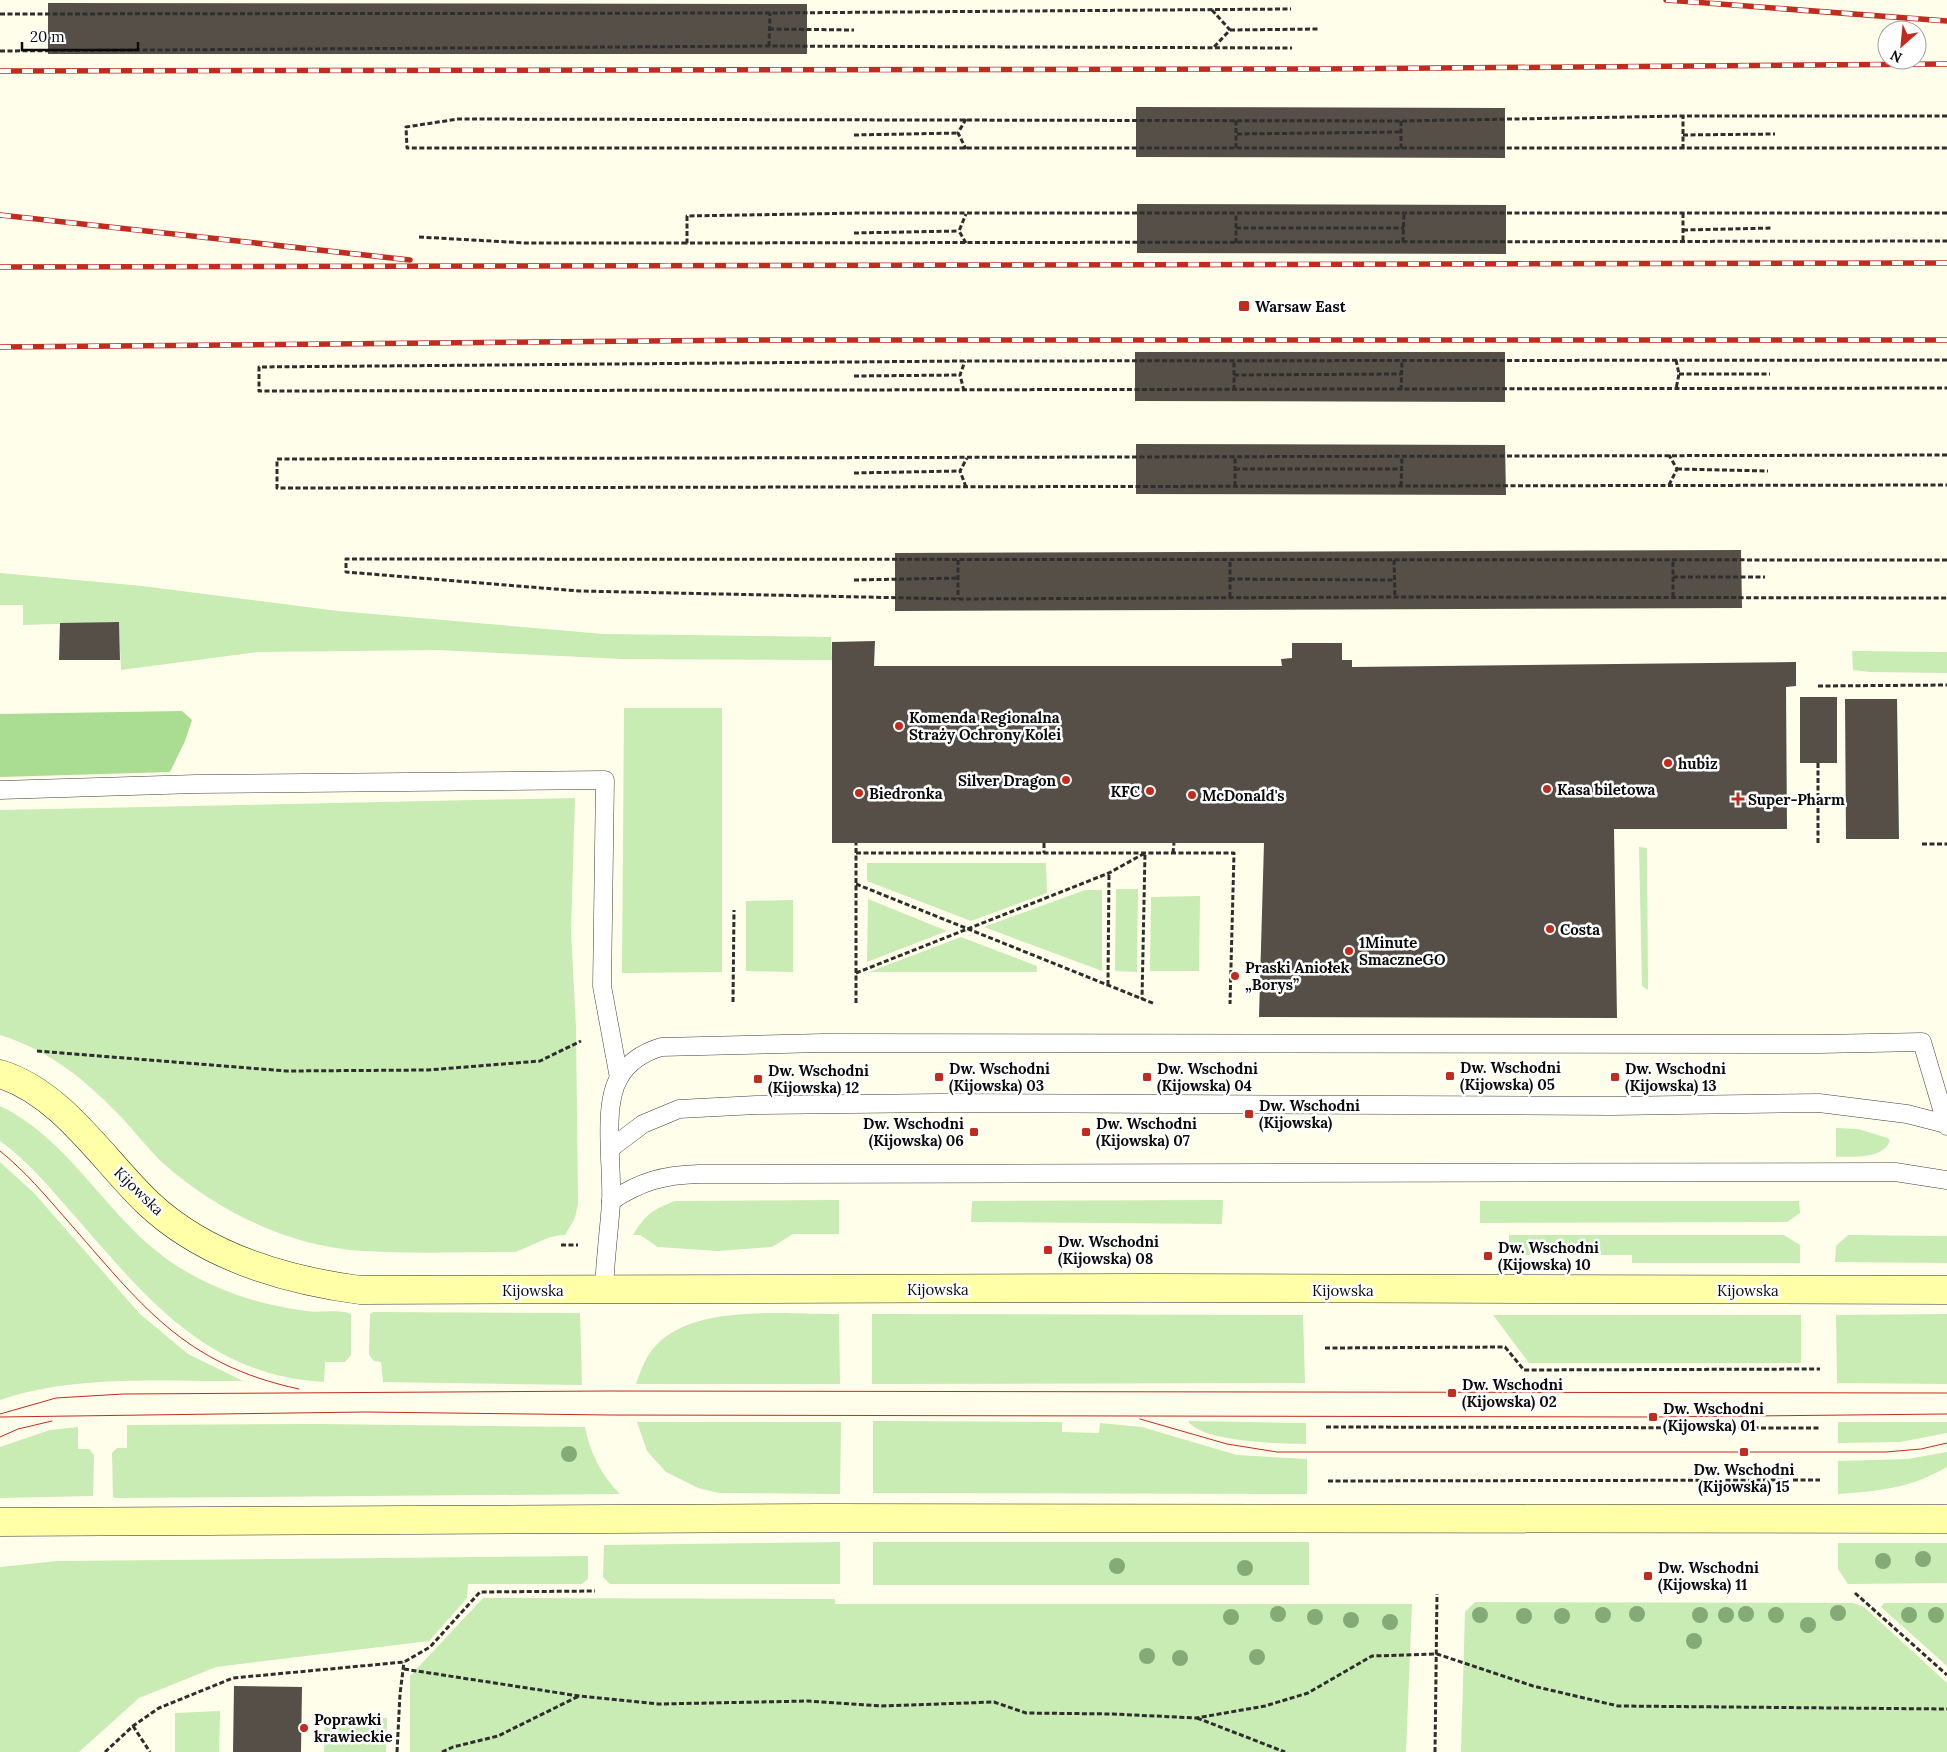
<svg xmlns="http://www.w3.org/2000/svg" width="1947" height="1752" font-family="Lora,serif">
  <rect width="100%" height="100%" fill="#fffeeb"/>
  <g fill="#c9ebb4">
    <polygon points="0,573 142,586 338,611 604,634 831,637 832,660 623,659 437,650 257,652 121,670 119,622 23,625 23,605 0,605"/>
    <polygon points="1852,651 1947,652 1947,673 1870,672 1853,670"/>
    <polygon points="624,708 722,708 722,972 622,973"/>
    <path d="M575 798 571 931 576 1028 578 1204 575 1218 565 1235C547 1235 533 1246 515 1252 465 1252 415 1254 364 1251 291 1247 218 1212 164 1164 149 1150 137 1134 123 1119 88 1082 50 1050 0 1035V810Z"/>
    <polygon points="1639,847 1647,848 1648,990 1642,986"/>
    <polygon points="867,863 1046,863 1047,893 971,921 867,881"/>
    <polygon points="1116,889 1138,889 1137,972 1115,971"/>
    <polygon points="1085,890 1102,890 1102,971 984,927"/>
    <polygon points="1200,896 1199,971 1150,971 1151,897"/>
    <polygon points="868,899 947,931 867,962"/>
    <polygon points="793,900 793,972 746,971 746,901"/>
    <polygon points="961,937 1037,966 1037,972 869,972"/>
    <path d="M0 1106C71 1140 107 1218 171 1262 211 1289 258 1305 306 1311 320 1313 338 1309 351 1314V1355L345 1362H325L324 1382C206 1376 144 1295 73 1214 50 1188 28 1161 0 1141Z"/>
    <path d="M1836 1128 1858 1129 1888 1138 1890 1141C1882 1160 1852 1156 1836 1157Z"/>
    <path d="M0 1162 34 1193 140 1314 188 1354 243 1381C163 1382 77 1374 0 1400Z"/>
    <path d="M839 1200V1234H793L772 1247 718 1251 658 1247 640 1235H633C645 1215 653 1209 675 1201Z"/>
    <polygon points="1223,1200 1222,1224 971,1222 972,1201"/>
    <polygon points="1480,1201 1799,1201 1800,1213 1787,1222 1480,1223"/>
    <polygon points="1509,1235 1784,1235 1800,1245 1800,1263 1632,1263 1632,1255 1509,1255"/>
    <polygon points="1848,1235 1947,1236 1947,1263 1835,1262 1836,1246"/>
    <polygon points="373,1312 580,1313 582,1385 383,1382 381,1362 374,1361 369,1355 370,1314"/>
    <path d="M839 1314 840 1384H636C639 1375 643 1364 648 1356 681 1301 784 1315 839 1314Z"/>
    <polygon points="872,1314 1303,1315 1305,1383 872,1384"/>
    <polygon points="1947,1314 1947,1384 1837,1383 1836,1315"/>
    <polygon points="1493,1315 1801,1315 1801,1363 1529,1363"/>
    <polygon points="873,1421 1062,1422 1062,1432 1099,1433 1100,1423 1142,1427 1237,1455 1307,1459 1307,1494 873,1493"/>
    <path d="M1188 1421 1306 1423V1444C1282 1444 1201 1442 1188 1421Z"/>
    <polygon points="637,1422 841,1422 840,1494 719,1493 698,1488 666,1472 647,1451"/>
    <polygon points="1838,1422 1947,1422 1947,1433 1900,1442 1838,1443"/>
    <path d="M317 1424 585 1427C590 1453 601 1475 620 1494L116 1498 113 1497 112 1453 117 1448H127V1425Z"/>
    <polygon points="78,1427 78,1449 89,1449 94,1455 93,1496 0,1498 0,1447 50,1430"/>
    <path d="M1947 1452V1467C1911 1488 1880 1491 1838 1494V1461L1908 1459Z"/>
    <polygon points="840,1542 840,1584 610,1584 603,1577 604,1545"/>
    <rect x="873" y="1542" width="436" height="43"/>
    <polygon points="1838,1543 1947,1543 1947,1583 1848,1584 1838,1569"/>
    <polygon points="588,1556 588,1579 582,1584 468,1584 467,1598 429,1641 216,1667 139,1698 79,1752 0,1752 0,1567 58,1561"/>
    <polygon points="483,1598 835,1599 835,1604 1412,1604 1406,1752 410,1752 410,1676"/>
    <polygon points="1475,1602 1853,1603 1864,1607 1947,1683 1947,1752 1461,1752 1465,1612"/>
    <polygon points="1884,1603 1947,1603 1947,1666 1881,1607"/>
    <polygon points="220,1711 219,1752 175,1752 175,1713"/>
    <polygon points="325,1716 387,1718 386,1752 324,1752"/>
  </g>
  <polygon fill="#aadc92" points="182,711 192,720 185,741 170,772 0,777 0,714"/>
  <g fill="#554f48">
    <polygon points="48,3 807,4 807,54 48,54"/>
    <polygon points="1136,107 1505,108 1505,158 1136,157"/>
    <polygon points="1137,204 1506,205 1506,254 1137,253"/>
    <polygon points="1135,352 1505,352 1505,402 1135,401"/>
    <polygon points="1136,444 1505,445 1506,495 1136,494"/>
    <polygon points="1741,550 1742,608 895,611 895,553"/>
    <polygon points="119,622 120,660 59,660 60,623"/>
    <polygon points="875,641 874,666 1282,666 1281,659 1292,658 1292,643 1342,643 1342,660 1352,660 1352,667 1796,662 1796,686 1786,687 1787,829 1614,829 1617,1018 1259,1017 1264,843 832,843 832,642"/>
    <rect x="1800" y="697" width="37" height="66"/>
    <polygon points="1845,699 1897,699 1899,839 1846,839"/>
    <polygon points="234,1686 302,1687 301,1752 233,1752"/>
  </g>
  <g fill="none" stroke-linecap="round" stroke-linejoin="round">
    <g stroke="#3f3f3f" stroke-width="19">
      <g id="lane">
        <polyline points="0,790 196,784 605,780 602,986 619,1078"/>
        <polyline points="611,1148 643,1124 679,1109 756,1105 941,1103 1612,1106 1819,1103 1907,1114 1946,1124"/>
        <path d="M611 1201C641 1181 664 1175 699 1174L1895 1172 1947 1180"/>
        <path d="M604 1290C605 1261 609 1232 611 1203 613 1169 602 1106 619 1078 628 1062 645 1052 661 1047L823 1043 1819 1044 1922 1042 1947 1126"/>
      </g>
    </g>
    <g stroke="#2e2e2e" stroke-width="29">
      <g id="secondary">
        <path d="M0 1074C62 1093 103 1160 148 1203 204 1256 285 1280 360 1290L1147 1288 1947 1290"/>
        <polyline points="0,1522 822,1518 1947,1519"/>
      </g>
    </g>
    <g stroke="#2e2e2e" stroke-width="3" stroke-dasharray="5 2.5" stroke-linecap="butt">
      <polyline points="1212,10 1230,30 1214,47"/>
      <polyline points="0,14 770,13 1291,9"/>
      <polyline points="769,29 854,30"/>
      <polyline points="1230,30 1320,29"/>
      <polyline points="769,46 770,13"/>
      <polyline points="0,51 769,46 1292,48"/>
      <polyline points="1947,116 1683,116 1401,121 458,119 406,127 407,148 1947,148"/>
      <polyline points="966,119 958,133 966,149"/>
      <polyline points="1401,121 1401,149"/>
      <polyline points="1237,134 1401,132"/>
      <polyline points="854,135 958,133"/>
      <polyline points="1683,135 1775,134"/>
      <polyline points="1236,148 1236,119"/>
      <polyline points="1683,149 1683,116"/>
      <polyline points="1683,213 1683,241"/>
      <polyline points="1947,213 861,213 687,216 687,243 1947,241"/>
      <polyline points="1236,228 1404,228"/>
      <polyline points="1683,230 1773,228"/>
      <polyline points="854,233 959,231"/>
      <polyline points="419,237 526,243 687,243"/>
      <polyline points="1403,242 1404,213"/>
      <polyline points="966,243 959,231 966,214"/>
      <polyline points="1236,243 1236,214"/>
      <polyline points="1676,360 1679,374 1676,389"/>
      <polyline points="1947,360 965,361 259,367 259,391 1947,388"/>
      <polyline points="1679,374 1770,374"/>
      <polyline points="1234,375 1401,374"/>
      <polyline points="854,376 960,375"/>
      <polyline points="1234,390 1234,361"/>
      <polyline points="1401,390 1402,361"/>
      <polyline points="964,391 960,375 965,361"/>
      <polyline points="1947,455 277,459 277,488 1947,485"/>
      <polyline points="1235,469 1402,469"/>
      <polyline points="1677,469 1768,471"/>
      <polyline points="854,473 960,471"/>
      <polyline points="1669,485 1677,469 1669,455"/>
      <polyline points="1235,486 1235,457"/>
      <polyline points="1401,486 1402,456"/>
      <polyline points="966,487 960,471 967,458"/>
      <polyline points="958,560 958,599"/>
      <polyline points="1394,560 1395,597"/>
      <polyline points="1947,560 346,559 346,572 579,591 958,599 1395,597 1947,598"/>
      <polyline points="1673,577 1765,577"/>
      <polyline points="1230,579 1394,580"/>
      <polyline points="854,580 958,578"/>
      <polyline points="1230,597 1230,560"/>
      <polyline points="1673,597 1673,560"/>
      <polyline points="1818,686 1947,685"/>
      <polyline points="1818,763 1818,843"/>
      <polyline points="1044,843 1044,853"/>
      <polyline points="1922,844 1947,844"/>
      <polyline points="856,853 1234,853 1230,1004"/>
      <polyline points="1173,853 1174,843"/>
      <polyline points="856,884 1155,1004"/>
      <polyline points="856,973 1109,873 1145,853 1142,999"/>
      <polyline points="1108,985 1109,873"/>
      <polyline points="733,1002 734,910"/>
      <polyline points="856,1003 856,843"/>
      <polyline points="37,1051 286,1071 428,1070 540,1061 581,1041"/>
      <polyline points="561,1245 578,1245"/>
      <polyline points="1325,1348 1505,1347 1524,1370 1820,1369"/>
      <polyline points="1326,1427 1821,1428"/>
      <polyline points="1328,1481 1820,1480"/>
      <polyline points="1855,1593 1947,1675"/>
      <polyline points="404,1669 579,1696 658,1704 808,1701 881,1706 994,1702 1026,1713 1113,1714 1196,1718 1265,1706 1308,1693 1372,1656 1437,1654 1533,1686 1618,1706 1947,1709"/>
      <polyline points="1197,1718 1285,1752"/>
      <polyline points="133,1726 150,1752"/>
      <polyline points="105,1752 133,1726 159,1708 233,1678 404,1662 430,1647 480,1592 595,1591"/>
      <polyline points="397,1752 400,1694 404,1662"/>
      <polyline points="442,1752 453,1747 498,1736 579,1696"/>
      <polyline points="1435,1752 1437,1594"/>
    </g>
    <use href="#lane" stroke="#fff" stroke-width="18"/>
    <use href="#secondary" stroke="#feffa6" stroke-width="28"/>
    <g stroke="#c12c1f" stroke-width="1">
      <path d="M0 1151C25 1171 45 1195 66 1219 141 1304 182 1364 299 1389"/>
      <polyline points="0,1414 56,1398 123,1394 608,1391 1947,1393"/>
      <polyline points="0,1417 365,1412 610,1415 1653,1417 1947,1414"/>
      <polyline points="1140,1419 1227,1444 1277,1452 1886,1452 1921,1449 1947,1443"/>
      <polyline points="0,1437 18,1429 52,1421"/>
    </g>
    <g stroke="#c12c1f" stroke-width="5.5">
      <g id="rail">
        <polyline points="1666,0 1947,21"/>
        <polyline points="0,71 1321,69 1947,64"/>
        <polyline points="0,215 410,260"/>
        <polyline points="0,267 1947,263"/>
        <polyline points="0,347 761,340 1947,340"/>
      </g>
    </g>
    <use href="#rail" stroke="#fff" stroke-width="4" stroke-dasharray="11" stroke-linecap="butt"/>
  </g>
  <g fill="#84aa78">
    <circle cx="569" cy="1454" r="8"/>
    <circle cx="1923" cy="1559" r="8"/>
    <circle cx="1883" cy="1561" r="8"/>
    <circle cx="1117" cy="1566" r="8"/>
    <circle cx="1245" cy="1568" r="8"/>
    <circle cx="1838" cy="1613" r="8"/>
    <circle cx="1278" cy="1614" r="8"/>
    <circle cx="1637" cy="1614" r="8"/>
    <circle cx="1746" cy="1614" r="8"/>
    <circle cx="1480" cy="1615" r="8"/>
    <circle cx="1603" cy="1615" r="8"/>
    <circle cx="1700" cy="1615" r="8"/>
    <circle cx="1726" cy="1615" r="8"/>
    <circle cx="1776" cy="1615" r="8"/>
    <circle cx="1909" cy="1615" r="8"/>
    <circle cx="1936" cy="1615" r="8"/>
    <circle cx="1524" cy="1616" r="8"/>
    <circle cx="1562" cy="1616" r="8"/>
    <circle cx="1231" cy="1617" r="8"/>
    <circle cx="1315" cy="1617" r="8"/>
    <circle cx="1351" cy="1620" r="8"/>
    <circle cx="1390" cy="1622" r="8"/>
    <circle cx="1808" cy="1625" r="8"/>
    <circle cx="1694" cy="1641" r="8"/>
    <circle cx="1147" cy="1656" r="8"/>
    <circle cx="1257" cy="1657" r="8"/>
    <circle cx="1180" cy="1658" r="8"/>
  </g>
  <g fill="#c12c1f" stroke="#fff" stroke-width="2">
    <rect x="1238" y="300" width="12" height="12" rx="2.5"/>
    <circle cx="899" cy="726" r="5"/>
    <circle cx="1668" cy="763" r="5"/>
    <circle cx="1066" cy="780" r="5"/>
    <circle cx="1547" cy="789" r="5"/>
    <circle cx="1150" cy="791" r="5"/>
    <circle cx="859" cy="793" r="5"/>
    <circle cx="1192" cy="795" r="5"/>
    <path d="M1735.5 791.5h5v5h5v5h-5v5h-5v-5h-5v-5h5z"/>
    <circle cx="1550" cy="929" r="5"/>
    <circle cx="1349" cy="951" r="5"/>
    <circle cx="1235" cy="976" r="5"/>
    <rect x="1445" y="1071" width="10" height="10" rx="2.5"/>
    <rect x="934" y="1072" width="10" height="10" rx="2.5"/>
    <rect x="1142" y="1072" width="10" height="10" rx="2.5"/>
    <rect x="1610" y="1072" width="10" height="10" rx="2.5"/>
    <rect x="753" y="1074" width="10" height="10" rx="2.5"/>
    <rect x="1244" y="1109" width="10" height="10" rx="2.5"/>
    <rect x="969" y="1127" width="10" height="10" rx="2.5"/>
    <rect x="1081" y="1127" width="10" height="10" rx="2.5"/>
    <rect x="1043" y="1245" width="10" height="10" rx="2.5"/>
    <rect x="1483" y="1251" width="10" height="10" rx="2.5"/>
    <rect x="1447" y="1388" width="10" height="10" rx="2.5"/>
    <rect x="1648" y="1412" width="10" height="10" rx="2.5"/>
    <rect x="1739" y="1447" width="10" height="10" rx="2.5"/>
    <rect x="1643" y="1571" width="10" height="10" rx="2.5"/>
    <circle cx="304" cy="1728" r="5"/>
  </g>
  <g text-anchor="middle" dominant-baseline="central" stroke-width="5" stroke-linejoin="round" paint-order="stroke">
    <g font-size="15" font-weight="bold" fill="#0c0c0c" stroke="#fff" text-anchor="start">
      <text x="1255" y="306">Warsaw East</text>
      <text x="909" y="717">Komenda Regionalna<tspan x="909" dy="17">Straży Ochrony Kolei</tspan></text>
      <text x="1678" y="763">hubiz</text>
      <text x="1056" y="780" text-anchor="end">Silver Dragon</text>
      <text x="1557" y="789">Kasa biletowa</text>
      <text x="1140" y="791" text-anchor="end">KFC</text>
      <text x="869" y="793">Biedronka</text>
      <text x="1202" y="795">McDonald's</text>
      <text x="1748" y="799">Super-Pharm</text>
      <text x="1560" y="929">Costa</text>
      <text x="1359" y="942">1Minute<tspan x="1359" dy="17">SmaczneGO</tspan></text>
      <text x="1245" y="967">Praski Aniołek<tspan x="1245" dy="17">„Borys”</tspan></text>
      <text x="1460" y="1067">Dw. Wschodni<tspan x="1460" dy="17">(Kijowska) 05</tspan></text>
      <text x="949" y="1068">Dw. Wschodni<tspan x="949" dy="17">(Kijowska) 03</tspan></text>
      <text x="1157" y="1068">Dw. Wschodni<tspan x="1157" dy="17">(Kijowska) 04</tspan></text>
      <text x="1625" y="1068">Dw. Wschodni<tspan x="1625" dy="17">(Kijowska) 13</tspan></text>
      <text x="768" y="1070">Dw. Wschodni<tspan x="768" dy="17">(Kijowska) 12</tspan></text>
      <text x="1259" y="1105">Dw. Wschodni<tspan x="1259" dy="17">(Kijowska)</tspan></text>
      <text x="964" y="1123" text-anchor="end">Dw. Wschodni<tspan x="964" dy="17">(Kijowska) 06</tspan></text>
      <text x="1096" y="1123">Dw. Wschodni<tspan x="1096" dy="17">(Kijowska) 07</tspan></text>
      <text x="1058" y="1241">Dw. Wschodni<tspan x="1058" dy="17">(Kijowska) 08</tspan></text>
      <text x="1498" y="1247">Dw. Wschodni<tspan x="1498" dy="17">(Kijowska) 10</tspan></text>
      <text x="1462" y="1384">Dw. Wschodni<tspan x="1462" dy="17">(Kijowska) 02</tspan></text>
      <text x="1663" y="1408">Dw. Wschodni<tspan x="1663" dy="17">(Kijowska) 01</tspan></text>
      <text x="1744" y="1469" text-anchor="middle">Dw. Wschodni<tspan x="1744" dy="17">(Kijowska) 15</tspan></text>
      <text x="1658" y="1567">Dw. Wschodni<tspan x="1658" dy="17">(Kijowska) 11</tspan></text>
      <text x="314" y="1719">Poprawki<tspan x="314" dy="17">krawieckie</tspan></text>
    </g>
    <g font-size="15" fill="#0c0c0c" stroke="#fff">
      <text transform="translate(139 1191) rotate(44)">Kijowska</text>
      <text x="938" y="1289">Kijowska</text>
      <text x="533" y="1290">Kijowska</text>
      <text x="1343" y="1290">Kijowska</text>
      <text x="1748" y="1290">Kijowska</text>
    </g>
  </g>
  <g transform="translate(1902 45) rotate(207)"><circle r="24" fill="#ffffff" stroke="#9e9e9e"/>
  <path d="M0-4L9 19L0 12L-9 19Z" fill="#c12c1f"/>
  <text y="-8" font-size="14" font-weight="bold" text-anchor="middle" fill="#0c0c0c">N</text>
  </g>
  <path d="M22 42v8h116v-8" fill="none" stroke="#0c0c0c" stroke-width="2.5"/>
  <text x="30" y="42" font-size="15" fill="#0c0c0c" stroke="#ffffff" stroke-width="4" paint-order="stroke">20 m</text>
</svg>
